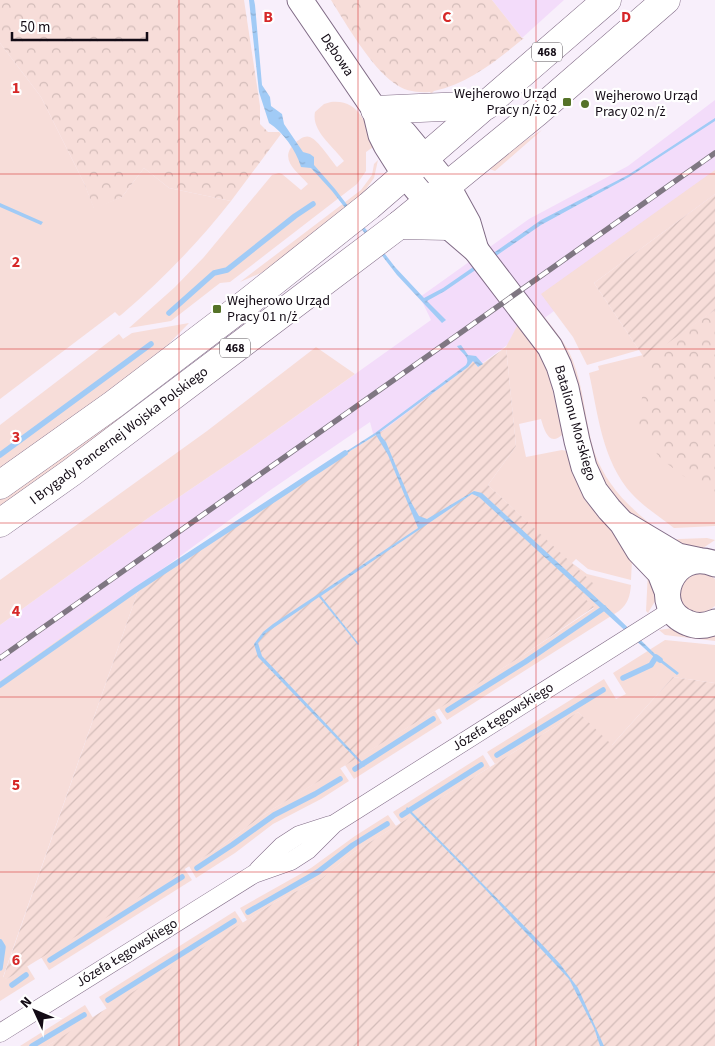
<svg xmlns="http://www.w3.org/2000/svg" width="715" height="1046" font-family="'Source Sans 3',sans-serif">
  <defs>
    <pattern id="forest-crowns" width="20" height="18" patternUnits="userSpaceOnUse" patternTransform="scale(1.25)"><rect width="20" height="18" fill="#f7ddd9"/><path d="M2 6a3 3 0 1 1 6 0M12 15a3 3 0 1 1 6 0" fill="none" stroke="#d3bcb9"/></pattern>
    <pattern id="garden-furrows" width="10" height="10" patternUnits="userSpaceOnUse" patternTransform="scale(1.25)"><rect width="10" height="10" fill="#f7ddd9"/><path d="M-1 1l2-2M0 10L10 0M9 11l2-2" fill="none" stroke="#d3bcb9"/></pattern>
    <pattern id="water-ripples" width="26" height="14" patternUnits="userSpaceOnUse" patternTransform="scale(1.25)"><rect width="26" height="14" fill="#a1cbf6"/><path d="M2 4q2-2 4 0t4 0M15 11q2-2 4 0t4 0" fill="none" stroke="#8aadd2"/></pattern>
  </defs>
  <rect width="100%" height="100%" fill="#f8effb"/>
  <g fill="#f3dcfa">
    <polygon points="492,0 564,0 522,38"/>
    <polygon points="715,100 715,194 375,441 370,422 269,491 127,595 99,611 0,681 0,625 151,516 247,451 431,320 420,297 529,219 628,166"/>
  </g>
  <g fill="#f7ddd9">
    <path d="M0 43 41 97 84 183 94 208 122 197 144 168 169 188 231 201C198 243 162 280 121 315L119 316 115 312 0 399Z"/>
    <path d="M331 102C359 99 366 124 376 145L366 152V171L357 184 230 282 220 283 171 321 129 328 175 287 204 257 272 175 279 173 282 174 301 190 308 184C297 171 277 159 296 142 300 139 305 135 310 137 319 141 330 159 337 167L344 161C334 147 311 131 315 112L324 104Z"/>
    <polygon points="542,130 495,171 487,168 502,155"/>
    <polygon points="378,160 374,178 359,199 281,261 263,272 240,282 361,190 372,175 374,164"/>
    <polygon points="715,170 715,194 594,283 639,350 587,365 573,337 541,294"/>
    <path d="M539 310C551 326 566 342 573 361 584 389 585 421 594 451 606 486 630 508 658 530 629 514 616 503 600 473L536 312Z"/>
    <path d="M715 310V526L674 528C660 517 644 507 632 494 602 461 598 414 589 373L599 370 598 366 643 355 645 358Z"/>
    <polygon points="189,323 154,359 0,472 0,425 119,334 123,339 132,333"/>
    <path d="M520 324 539 350 548 371 563 434C549 448 544 429 541 419L519 424 526 457 562 450 566 451 574 476 585 500 613 532 632 560 631 580 588 569 576 559 572 563 587 574 631 585C630 596 628 604 619 611L447 720 439 708 522 656 594 608 582 596 593 584 488 485 516 446 506 347 517 326Z"/>
    <polygon points="316,347 355,374 247,451 151,516 0,625 0,580 207,431"/>
    <polygon points="122,406 127,413 0,512 0,495"/>
    <polygon points="707,538 715,540 700,550 669,541 679,539"/>
    <polygon points="648,572 657,598 648,613 646,611"/>
    <path d="M694 572 707 573 715 579V606C691 626 668 594 684 579 687 576 691 574 694 572Z"/>
    <polygon points="138,591 3,977 7,979 27,966 35,979 0,1001 0,681 99,611 127,595"/>
    <polygon points="672,628 715,634 715,641 665,635 659,630"/>
    <polygon points="665,640 715,645 715,683 673,677 611,746 578,712 495,764 487,752 604,679 616,699 626,694 613,673"/>
    <polygon points="435,711 442,723 354,779 345,765"/>
    <polygon points="483,755 490,767 401,823 393,812"/>
    <polygon points="340,768 349,781 321,799 273,824 235,853 196,878 189,866 217,849 263,815"/>
    <polygon points="388,815 396,826 351,854 321,879 277,901 247,920 240,908 311,868 355,836"/>
    <polygon points="184,868 192,880 49,970 41,957"/>
    <polygon points="235,911 243,923 107,1009 99,997"/>
    <polygon points="85,1005 93,1018 47,1046 20,1046"/>
  </g>
  <g fill="url(#forest-crowns)">
    <polygon points="0,0 244,0 260,106 260,124 268,132 279,132 281,134 231,201 169,188 144,168 122,197 94,209 84,183 41,97 0,43"/>
    <path d="M331 0H492L522 38H524C496 61 469 83 434 91L431 94 430 92C417 93 404 91 394 83 371 67 346 24 331 0Z"/>
    <polygon points="715,310 715,493 694,484 661,459 636,427 643,393 656,376 645,359"/>
  </g>
  <g fill="url(#garden-furrows)">
    <polygon points="715,194 715,310 645,359 594,283"/>
    <polygon points="506,347 516,446 488,485 594,584 582,596 594,607 522,656 435,711 263,815 217,849 7,979 3,978 138,591 313,474 384,430 468,367 473,361 478,367"/>
    <polygon points="673,677 715,683 715,1046 47,1046 277,901 321,879 351,854 578,712 612,745"/>
  </g>
  <g fill="url(#water-ripples)">
    <path d="M249 0H254L255 5 262 85 270 97 271 106 282 114 284 124 303 152 310 154 314 157V165L335 189 395 267 424 298 443 288 541 220 628 175 715 118V121L629 177 541 225 445 291 427 301 446 320 442 323 397 275 332 191 311 168 301 167C296 150 283 132 269 123L259 92Z"/>
    <polygon points="0,203 43,222 41,225 0,207"/>
    <path d="M461 345 468 355 476 356 483 364 478 367 473 361 468 367 380 432 381 436 386 442 411 502 419 516 427 519 474 491 482 493 614 614 657 656 679 673 677 675 655 658 479 497 472 494 321 596 359 644 358 645 319 597 266 633 258 643 262 656 365 765 364 767 258 657 254 644 263 632 273 624 418 528 388 455 376 435 342 456H339L375 433 466 365C471 357 461 353 457 346Z"/>
    <polygon points="407,807 535,937 560,964 578,988 604,1046 600,1046 594,1028 569,979 485,889 406,809"/>
  </g>
  <g fill="none" stroke-linecap="round" stroke-linejoin="round">
    <g stroke="#a1cbf6" stroke-width="5.5">
      <polyline points="169,313 214,273 227,270 295,216 313,204"/>
      <polyline points="0,455 151,344"/>
      <polyline points="623,678 651,665 656,657 660,660"/>
      <polyline points="0,685 137,589 345,453"/>
      <polyline points="448,710 525,662 604,608"/>
      <polyline points="497,755 603,690"/>
      <polyline points="355,769 433,719"/>
      <polyline points="402,815 481,765"/>
      <polyline points="197,868 232,845 274,815 315,794 340,779"/>
      <polyline points="248,912 318,872 353,845 387,824"/>
      <polyline points="0,942 3,947 0,968"/>
      <polyline points="50,960 182,877"/>
      <polyline points="12,985 26,975"/>
      <polyline points="108,1000 234,921"/>
      <polyline points="32,1046 84,1015"/>
    </g>
    <g stroke="#806b86" stroke-width="19">
      <g id="street">
        <polyline points="258,870 282,846 299,835 330,825"/>
        <polyline points="0,1033 254,874 291,861 308,850 334,824 672,610"/>
      </g>
    </g>
    <g stroke="#806b86" stroke-width="27">
      <g id="secondary">
        <polyline points="300,0 375,110 404,133 447,185 468,223 476,250"/>
        <polyline points="375,110 381,135 386,145 405,175 448,226 476,250 550,347 559,366 566,388 577,441 584,467 595,491 609,509 622,523 639,551 660,573 667,591"/>
        <polyline points="626,525 678,556 697,560"/>
        <path d="M715 564C672 546 648 608 688 623 697 627 706 626 715 622"/>
      </g>
    </g>
    <g stroke="#806b86" stroke-width="29">
      <g id="primary">
        <polyline points="375,110 487,105"/>
        <polyline points="399,225 448,226"/>
        <polyline points="0,485 114,404 248,302 369,206 607,0"/>
        <polyline points="0,523 72,472 399,225 536,113 666,0"/>
      </g>
    </g>
    <use href="#street" stroke="#fff" stroke-width="18"/>
    <use href="#secondary" stroke="#fff" stroke-width="25"/>
    <use href="#primary" stroke="#fff" stroke-width="28"/>
    <g stroke="#7f7782" stroke-width="5.5">
      <polyline id="rail" points="0,658 715,153"/>
    </g>
    <use href="#rail" stroke="#fff" stroke-width="4" stroke-dasharray="11" stroke-linecap="butt"/>
  </g>
  <path fill="none" stroke="#d62828" stroke-width="1" stroke-opacity="0.55" d="M179 0V1046M358 0V1046M536 0V1046M0 174H715M0 349H715M0 523H715M0 697H715M0 872H715"/>
  <g fill="#557328" stroke="#fff" stroke-width="2">
    <rect x="562" y="97" width="10" height="10" rx="2.5"/>
    <circle cx="585" cy="104" r="5"/>
    <rect x="212" y="304" width="10" height="10" rx="2.5"/>
  </g>
  <g text-anchor="middle" dominant-baseline="central" stroke-width="4.5" stroke-linejoin="round" paint-order="stroke">
    <g fill="#fff" stroke="#5a545b" stroke-width="1">
      <rect x="532" y="42.5" width="30" height="19" rx="4"/>
      <rect x="220" y="338.5" width="30" height="19" rx="4"/>
    </g>
    <g font-size="12" font-weight="bold" fill="#130b15">
      <text x="547" y="52">468</text>
      <text x="235" y="348">468</text>
    </g>
    <g font-size="14" fill="#130b15" stroke="#fff">
      <text transform="translate(337 55) rotate(56)">Dębowa</text>
      <text transform="translate(575 423) rotate(74)">Batalionu Morskiego</text>
      <text transform="translate(119 436) rotate(-37)">I Brygady Pancernej Wojska Polskiego</text>
      <text transform="translate(503 717) rotate(-32)">Józefa Łęgowskiego</text>
      <text transform="translate(127 953) rotate(-32)">Józefa Łęgowskiego</text>
    </g>
    <g font-size="14" fill="#130b15" stroke="#fff" text-anchor="start">
      <text x="557" y="94" text-anchor="end">Wejherowo Urząd<tspan x="557" dy="16">Pracy n/ż 02</tspan></text>
      <text x="595" y="96">Wejherowo Urząd<tspan x="595" dy="16">Pracy 02 n/ż</tspan></text>
      <text x="227" y="301">Wejherowo Urząd<tspan x="227" dy="16">Pracy 01 n/ż</tspan></text>
    </g>
  </g>
  <g font-size="16" text-anchor="middle" font-weight="bold" fill="#d62828" stroke="#fff" stroke-width="4.5" stroke-linejoin="round" paint-order="stroke">
    <text x="268" y="22">B</text>
    <text x="447" y="22">C</text>
    <text x="626" y="22">D</text>
    <text x="16" y="93">1</text>
    <text x="16" y="267">2</text>
    <text x="16" y="442">3</text>
    <text x="16" y="616">4</text>
    <text x="16" y="790">5</text>
    <text x="16" y="965">6</text>
  </g>
  <g transform="translate(35 1011) rotate(314)" stroke="#ffffff" stroke-width="4" paint-order="stroke">
  <path d="M0-4L9 19L0 12L-9 19Z" fill="#130b15"/>
  <text y="-8" font-size="14" font-weight="bold" text-anchor="middle" fill="#130b15">N</text>
  </g>
  <path d="M12 32v8h135v-8" fill="none" stroke="#130b15" stroke-width="2.5"/>
  <text x="20" y="32" font-size="15" fill="#130b15" stroke="#ffffff" stroke-width="4" paint-order="stroke">50 m</text>
</svg>
